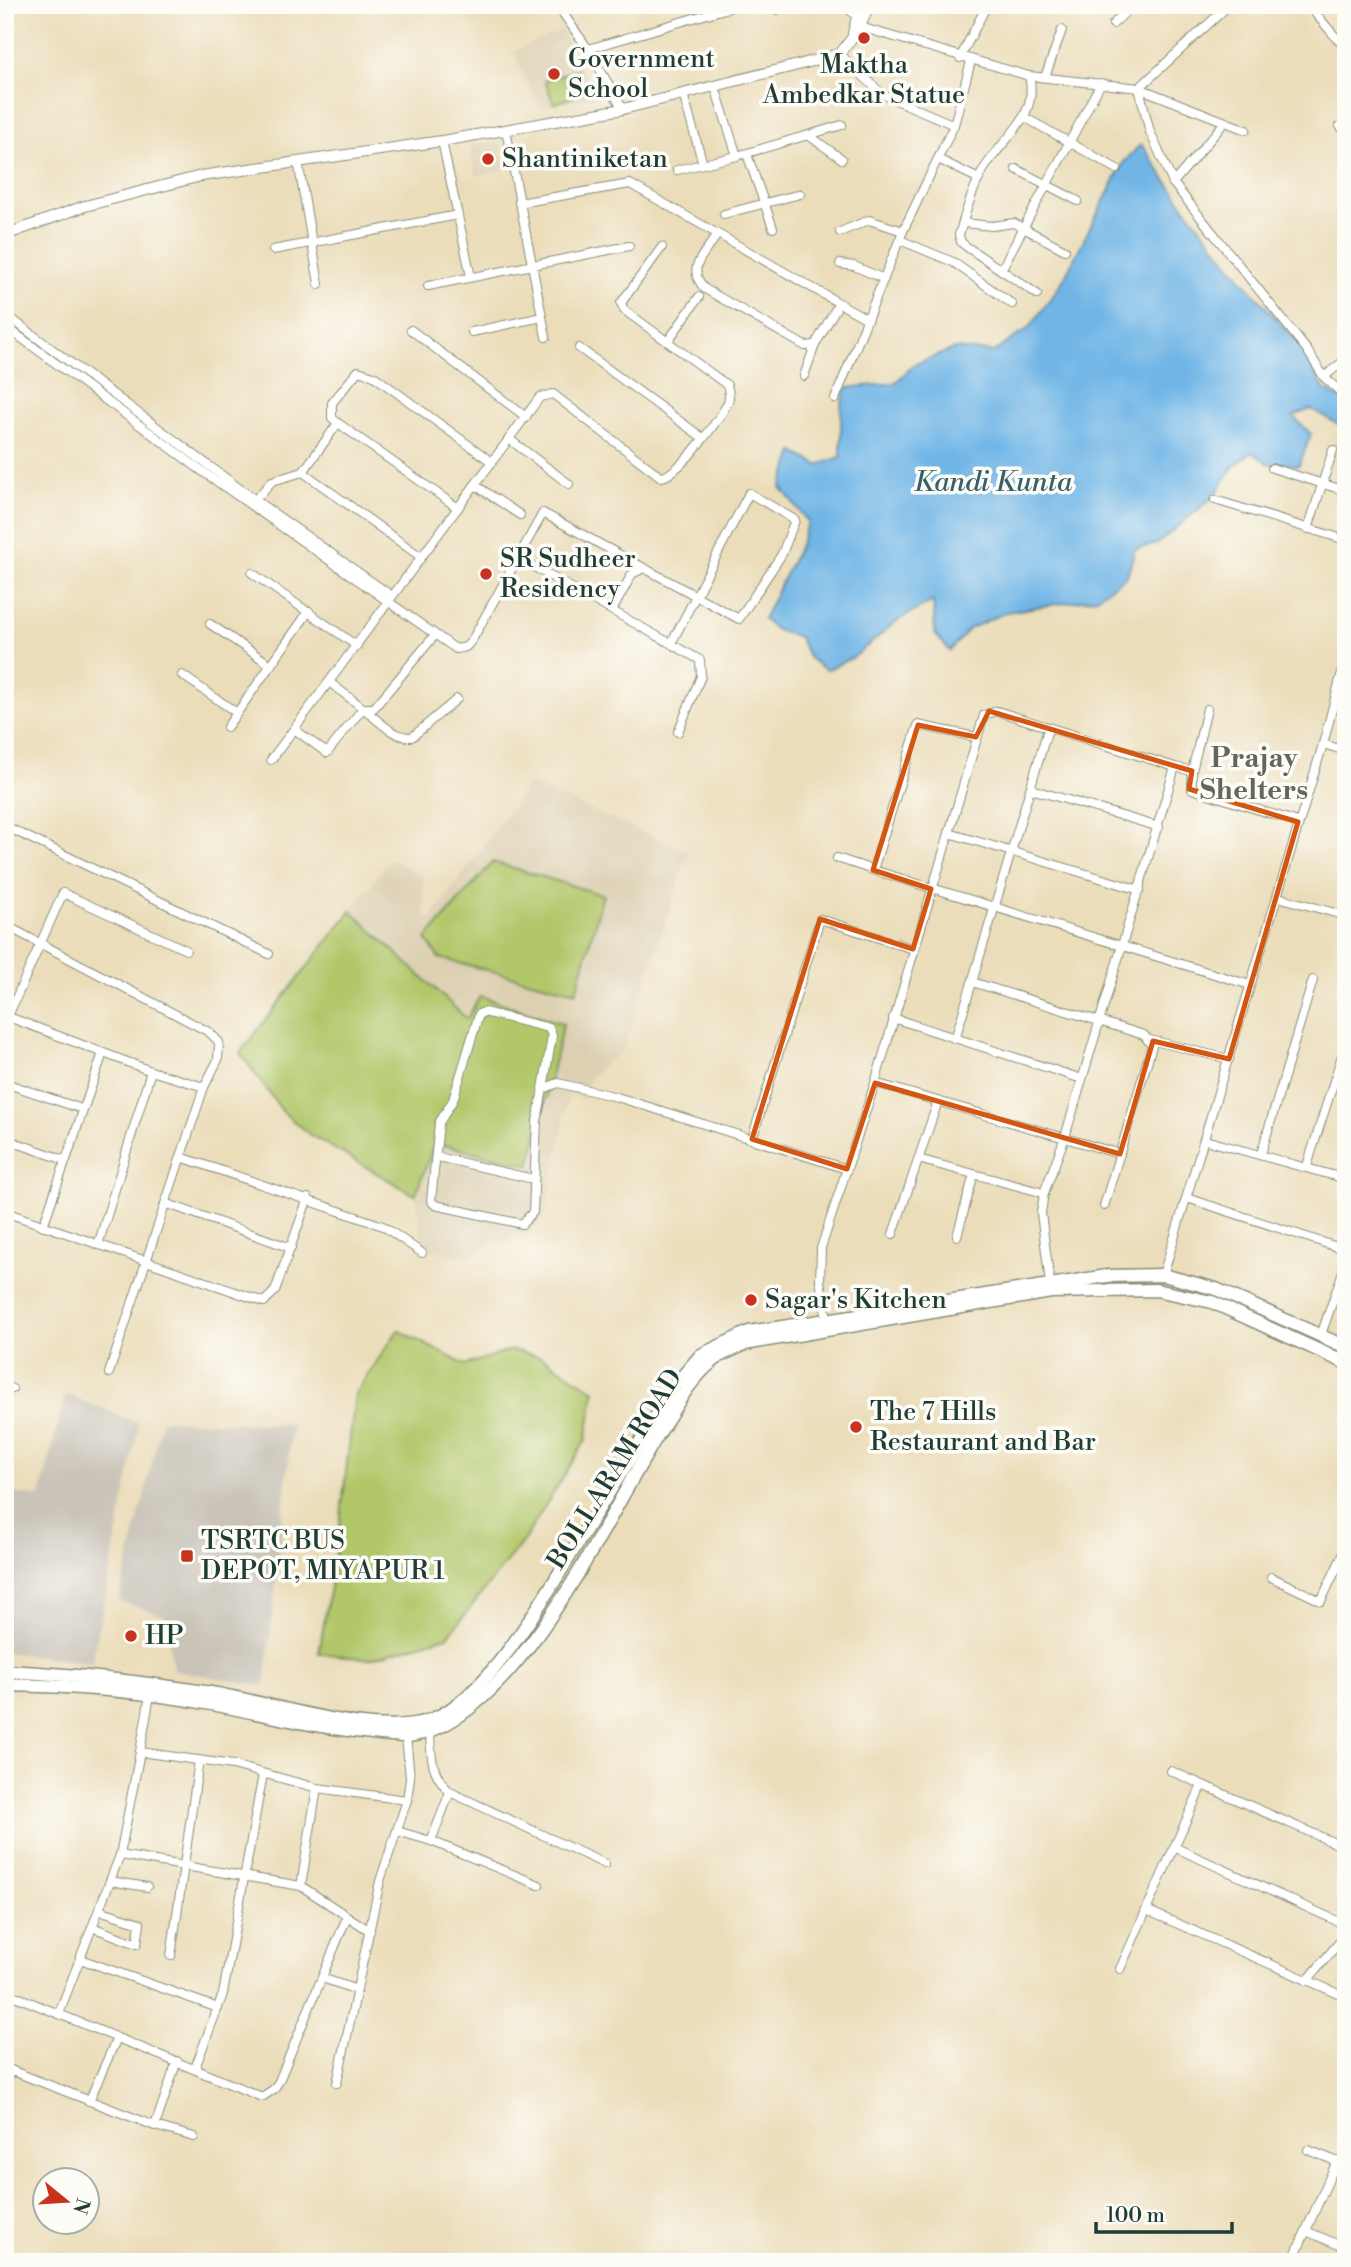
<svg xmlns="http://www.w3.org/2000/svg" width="1351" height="2267" font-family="'Libre Bodoni',serif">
  <rect width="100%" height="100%" fill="#fdfcf7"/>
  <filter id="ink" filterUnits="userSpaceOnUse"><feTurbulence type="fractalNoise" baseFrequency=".0143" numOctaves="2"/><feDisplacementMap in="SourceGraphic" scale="14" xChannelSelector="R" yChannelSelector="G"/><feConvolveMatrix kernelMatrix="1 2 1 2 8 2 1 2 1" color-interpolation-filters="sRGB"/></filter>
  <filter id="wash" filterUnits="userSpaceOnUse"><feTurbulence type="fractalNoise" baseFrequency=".00686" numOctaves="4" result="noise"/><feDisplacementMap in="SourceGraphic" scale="28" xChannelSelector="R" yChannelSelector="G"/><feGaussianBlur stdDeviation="1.57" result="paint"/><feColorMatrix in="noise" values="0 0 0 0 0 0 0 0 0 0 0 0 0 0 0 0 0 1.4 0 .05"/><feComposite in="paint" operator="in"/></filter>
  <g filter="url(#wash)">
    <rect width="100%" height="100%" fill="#ebddba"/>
    <g fill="#ddd0b2">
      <polygon points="561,30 596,96 540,108 513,52"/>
      <polygon points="499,139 505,170 476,176 470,145"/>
      <polygon points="529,783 689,852 624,1049 589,1078 585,1099 569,1095 545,1217 530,1233 508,1242 495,1240 470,1258 424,1248 415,1195 310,1135 283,1112 240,1053 391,859 423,877 425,915 430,919"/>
    </g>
    <g fill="#c9c3b8">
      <polygon points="65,1394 139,1423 92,1663 5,1652 5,1492 40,1497"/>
      <polygon points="162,1420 292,1425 265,1686 173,1670 165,1616 119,1601"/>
    </g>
    <g fill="#b2c76b" stroke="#688250" stroke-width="2">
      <polygon points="577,69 585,92 554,104 545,81"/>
      <polygon points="493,862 603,895 576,992 439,958 426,939"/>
      <polygon points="351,911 467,1019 480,996 563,1024 530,1165 435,1143 415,1195 310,1135 283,1112 240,1053"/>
      <polygon points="398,1330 465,1365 511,1350 542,1357 595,1391 586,1440 524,1540 448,1636 369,1659 319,1653 339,1532 355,1394"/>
    </g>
    <polygon fill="#70b5e6" stroke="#48798d" stroke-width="2" points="1141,144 1187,210 1244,282 1304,350 1324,389 1346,402 1346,429 1311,409 1293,416 1311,434 1299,465 1270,464 1252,452 1234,466 1214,496 1157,544 1135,549 1127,576 1095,598 1006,612 969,629 950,651 935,634 933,601 897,621 854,657 826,670 809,658 799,637 776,630 763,619 800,545 808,522 781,487 794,452 818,465 841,457 841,407 846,388 895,383 915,364 954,349 994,352 1030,327 1061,284 1124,162"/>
  </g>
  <g filter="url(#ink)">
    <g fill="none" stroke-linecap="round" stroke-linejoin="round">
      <g stroke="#858d77" stroke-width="10">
        <g id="minor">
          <polyline points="557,5 588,49 623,109"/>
          <polyline points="775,5 777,10"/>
          <polyline points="843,5 856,15"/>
          <polyline points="1308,5 1346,49"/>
          <polyline points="1113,24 1133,5"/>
          <polyline points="860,27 1029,76 1139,88 1229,5"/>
          <polyline points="588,49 738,5"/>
          <polyline points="840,54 882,94 954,125"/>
          <polyline points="960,58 987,5"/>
          <path d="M1029 76C1039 118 1004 136 984 169 972 189 966 212 959 235L961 242 967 247 1037 294"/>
          <polyline points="1045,77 1062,30"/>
          <polyline points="715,87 737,156 842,125"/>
          <polyline points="1139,88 1150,132 1173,183 1307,350 1324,377 1346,397"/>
          <polyline points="1139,88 1246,130"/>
          <polyline points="683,94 703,164"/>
          <polyline points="1024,117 1117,169"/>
          <polyline points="1340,126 1346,133"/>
          <polyline points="506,130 546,337"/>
          <polyline points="808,135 842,159"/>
          <polyline points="442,141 471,277"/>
          <polyline points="747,154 773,228"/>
          <polyline points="938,159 979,179"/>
          <polyline points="298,161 319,284"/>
          <polyline points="1016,169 1078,201"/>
          <polyline points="677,170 737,156"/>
          <polyline points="1173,183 1225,122"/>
          <polyline points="519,203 630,184 867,319"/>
          <polyline points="724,214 800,194"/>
          <polyline points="963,223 992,226 1014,223 1065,250"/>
          <polyline points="840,232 869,220 903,231"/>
          <path d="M717 235C704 255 685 268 705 289L805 346 815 345 839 303"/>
          <polyline points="900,240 953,262 1012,304"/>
          <polyline points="273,250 458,215"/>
          <polyline points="840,264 854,266 884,279"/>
          <polyline points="1001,270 1101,83"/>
          <polyline points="428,286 629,246"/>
          <polyline points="5,314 255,500 392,596"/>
          <polyline points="5,326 202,471 456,649 466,647 472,640 543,513 644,568"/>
          <polyline points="411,330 526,417"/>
          <polyline points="472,332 542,317"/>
          <polyline points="668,341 699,297"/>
          <polyline points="579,348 703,438"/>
          <polyline points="804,376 815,345"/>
          <polyline points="1324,377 1346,359"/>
          <polyline points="835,399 903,231 954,125 971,61"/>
          <polyline points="338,423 332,418 332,403 358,371 374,376 492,462"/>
          <polyline points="509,439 569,484"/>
          <polyline points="1272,468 1346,491"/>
          <polyline points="303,472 421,557"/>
          <polyline points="475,485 520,515"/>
          <polyline points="255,500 272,481 303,472 338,423 458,508"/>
          <polyline points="1215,500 1346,540"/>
          <polyline points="1308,529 1333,450"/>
          <polyline points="518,558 700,660 701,676 678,732"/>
          <polyline points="252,573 357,646"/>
          <polyline points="613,609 632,574 644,568 739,619 782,554 795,520 749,493 672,642"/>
          <polyline points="210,624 271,665"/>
          <polyline points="182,675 237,713"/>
          <polyline points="329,682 363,708 374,708 435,635"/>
          <polyline points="1207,709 1192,771 1192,789 1298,822"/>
          <polyline points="227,727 309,611"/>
          <path d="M294 729 327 753 363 708C377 719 393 738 412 737L457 699"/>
          <polyline points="976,737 918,725 873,870 1250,985"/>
          <polyline points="1323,744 1346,751"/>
          <path d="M271 760 540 397 553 394 661 477C677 477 721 418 728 402 730 396 729 391 727 385L624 310 621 303 662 247"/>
          <polyline points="1031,789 1159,827"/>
          <polyline points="5,826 269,954"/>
          <polyline points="949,833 1140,890"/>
          <polyline points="837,858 873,870"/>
          <polyline points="1278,897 1346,916"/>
          <polyline points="5,925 209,1032 219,1042 218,1060 204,1087 109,1373"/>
          <polyline points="972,982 1144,1035 1152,1046 1104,1206"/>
          <polyline points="6,1016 151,1071 204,1087"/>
          <polyline points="8,1016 63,893 186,950"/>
          <polyline points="893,1018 1082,1079"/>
          <polyline points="955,1039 1048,729"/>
          <polyline points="1150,1040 1229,1059"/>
          <polyline points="5,1083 82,1109"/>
          <polyline points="875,1083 1120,1154"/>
          <polyline points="543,1089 537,1121 533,1212 522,1224 435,1205 431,1201 439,1123 453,1100 479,1014 484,1012 549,1028 552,1036 543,1089 558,1083 617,1097 847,1169"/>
          <polyline points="5,1139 65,1160"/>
          <polyline points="752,1139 820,919 913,949"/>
          <polyline points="1205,1140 1346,1179"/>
          <polyline points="1261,1154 1313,980"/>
          <polyline points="181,1157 383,1226 422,1253"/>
          <polyline points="438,1157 533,1179"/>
          <polyline points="918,1159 1044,1193"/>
          <polyline points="1307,1166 1346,1043"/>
          <polyline points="1187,1198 1346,1250"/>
          <polyline points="165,1203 291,1248"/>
          <polyline points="5,1212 264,1302 275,1291 308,1198"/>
          <polyline points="43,1226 103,1053"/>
          <polyline points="893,1234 938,1101"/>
          <polyline points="957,1236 974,1174"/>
          <polyline points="98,1245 151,1071"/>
          <polyline points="1163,1275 1323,744 1346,657"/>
          <polyline points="1050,1283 1041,1213 1044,1193 1065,1137 1175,767 1192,771"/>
          <polyline points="827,1318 820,1281 821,1248 875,1083 984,715 997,711 1175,767"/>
          <polyline points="1321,1335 1346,1263"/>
          <polyline points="5,1386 12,1389"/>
          <polyline points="1271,1577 1321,1601 1346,1548"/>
          <path d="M430 1732C431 1758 431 1773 450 1792L431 1841"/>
          <polyline points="140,1752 150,1695"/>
          <polyline points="1171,1771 1346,1848"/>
          <polyline points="317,1788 407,1800"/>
          <polyline points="450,1792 605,1864"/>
          <polyline points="397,1831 431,1841 539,1885"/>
          <polyline points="1174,1847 1346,1925"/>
          <polyline points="120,1855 301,1886 370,1931"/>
          <polyline points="110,1881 147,1887"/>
          <polyline points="1146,1910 1346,1997"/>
          <polyline points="92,1927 137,1944 140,1923 99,1910"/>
          <polyline points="171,1956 199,1760"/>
          <polyline points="80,1959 218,2008"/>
          <polyline points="1120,1969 1202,1785"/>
          <polyline points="322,1978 357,1990"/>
          <polyline points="1307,1981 1346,1934"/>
          <polyline points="5,1992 262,2097 274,2089 279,2081 347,1917"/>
          <polyline points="59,2013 120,1855 140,1752 233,1765 317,1788 301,1886"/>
          <polyline points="5,2068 155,2126 194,2137"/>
          <polyline points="195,2068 223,1994 263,1774"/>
          <polyline points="337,2083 380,1881 407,1800 410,1778 406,1736"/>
          <polyline points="5,2085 11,2070"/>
          <polyline points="1342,2085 1346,2086"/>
          <polyline points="89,2101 116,2040"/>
          <polyline points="155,2126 177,2061"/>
          <polyline points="1308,2150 1346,2165"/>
          <polyline points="1306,2231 1346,2248"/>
          <polyline points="1292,2262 1337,2161"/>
        </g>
      </g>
      <g stroke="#858d77" stroke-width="12">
        <g id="tertiary">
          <polyline points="853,33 860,5"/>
          <polyline points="5,235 85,206 201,176 442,141 623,109 798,65 840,54 860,27 869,5"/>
        </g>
      </g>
      <g stroke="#858d77" stroke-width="15">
        <g id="primary">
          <path d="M5 1671C74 1674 142 1682 211 1693 270 1702 375 1740 430 1720 492 1697 552 1584 586 1529 616 1481 646 1433 675 1385L701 1355 749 1332 1107 1276 1163 1275 1216 1289 1346 1347"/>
          <path d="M5 1685C75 1686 143 1691 211 1704 265 1714 317 1728 372 1733 384 1734 398 1737 409 1736 514 1723 605 1520 656 1438 673 1411 690 1377 717 1358 725 1352 736 1349 745 1344L1051 1292 1156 1290 1212 1302 1346 1363"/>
        </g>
      </g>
      <use href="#minor" stroke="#fff" stroke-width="8"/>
      <use href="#tertiary" stroke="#fff" stroke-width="10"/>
      <use href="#primary" stroke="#fff" stroke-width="12"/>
    </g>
  </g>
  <path fill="none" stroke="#d45610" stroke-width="5" stroke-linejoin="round" d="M989 711 1192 771 1189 789 1298 822 1229 1059 1153 1041 1120 1154 875 1083 847 1169 752 1139 820 919 913 949 931 889 873 870 918 725 976 737Z"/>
  <g fill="#c8321e" stroke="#fdfcf7" stroke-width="2.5">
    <circle cx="864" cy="38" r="7"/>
    <circle cx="554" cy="74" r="7"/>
    <circle cx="488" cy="159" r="7"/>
    <circle cx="486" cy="574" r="7"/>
    <circle cx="751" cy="1300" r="7"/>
    <circle cx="856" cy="1427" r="7"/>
    <rect x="180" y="1549" width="14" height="14" rx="3.5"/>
    <circle cx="131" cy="1636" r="7"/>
  </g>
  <g text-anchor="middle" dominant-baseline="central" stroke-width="7" stroke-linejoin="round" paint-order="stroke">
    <g font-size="26" fill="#1f3d34" stroke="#fdfcf7" text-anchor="start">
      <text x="568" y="59">Government<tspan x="568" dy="30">School</tspan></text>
      <text x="864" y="65" text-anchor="middle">Maktha<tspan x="864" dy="30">Ambedkar Statue</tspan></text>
      <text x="502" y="159">Shantiniketan</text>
      <text x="500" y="559">SR Sudheer<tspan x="500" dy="30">Residency</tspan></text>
      <text x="765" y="1300">Sagar's Kitchen</text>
      <text x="870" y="1412">The 7 Hills<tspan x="870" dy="30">Restaurant and Bar</tspan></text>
      <text x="201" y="1541">TSRTC BUS<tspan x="201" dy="30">DEPOT, MIYAPUR 1</tspan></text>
      <text x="145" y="1636">HP</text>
    </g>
    <g font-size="26" fill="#1f3d34" stroke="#fdfcf7">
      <text transform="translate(615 1469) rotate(-58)">BOLLARAM ROAD</text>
    </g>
    <g font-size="28" font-style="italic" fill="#376169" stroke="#fdfcf7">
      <text x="993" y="482">Kandi Kunta</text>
    </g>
    <g font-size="28" font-weight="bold" fill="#656858" stroke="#fdfcf7">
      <text x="1254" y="758">Prajay<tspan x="1254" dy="32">Shelters</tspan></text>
    </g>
  </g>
  <rect width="1351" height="2267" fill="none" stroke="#fdfcf7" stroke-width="28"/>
  <g transform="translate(66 2201) rotate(108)"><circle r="33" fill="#fdfcf7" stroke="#a4b0a9" stroke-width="2"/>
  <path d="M0-5L12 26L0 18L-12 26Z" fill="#c8321e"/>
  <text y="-10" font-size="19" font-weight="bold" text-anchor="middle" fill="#1f3d34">N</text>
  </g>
  <path d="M1096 2222v10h136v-10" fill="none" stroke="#1f3d34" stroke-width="3.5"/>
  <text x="1106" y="2222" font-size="21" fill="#1f3d34" stroke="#fdfcf7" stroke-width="5" paint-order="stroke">100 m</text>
</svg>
